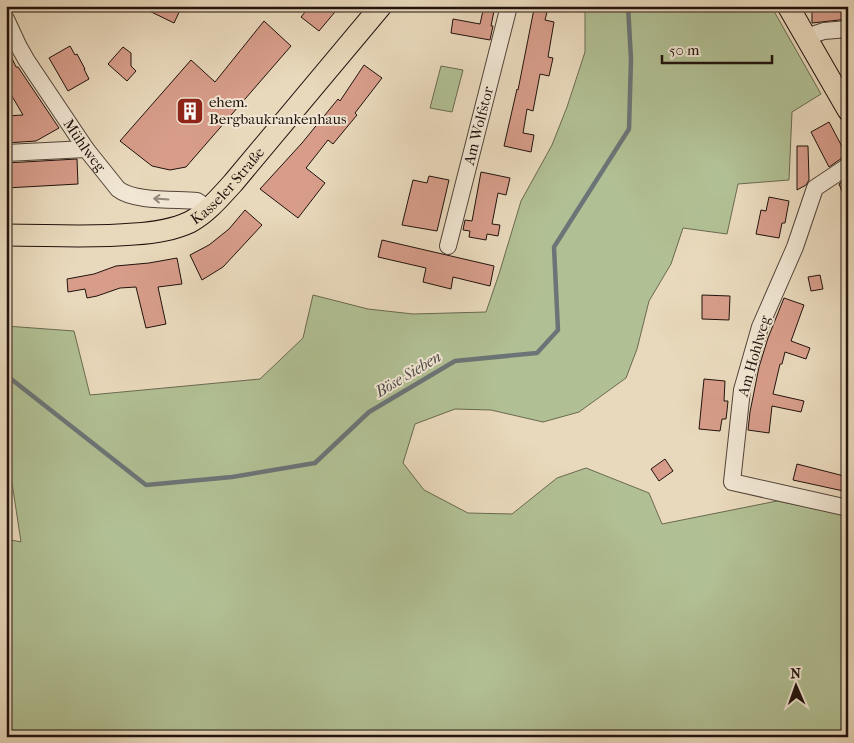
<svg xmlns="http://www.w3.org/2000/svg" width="854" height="743" font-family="'IM FELL French Canon',serif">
  <rect width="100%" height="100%" fill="#e9d9bc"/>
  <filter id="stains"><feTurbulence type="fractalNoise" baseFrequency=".004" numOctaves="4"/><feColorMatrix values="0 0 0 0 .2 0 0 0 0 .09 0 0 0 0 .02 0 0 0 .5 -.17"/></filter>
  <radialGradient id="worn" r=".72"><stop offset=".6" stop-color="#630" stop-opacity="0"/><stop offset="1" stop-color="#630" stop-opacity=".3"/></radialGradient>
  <g fill="#b1c094" stroke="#696950">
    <polygon points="585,6 771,6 821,94 792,112 789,180 738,184 727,234 683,228 671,264 649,301 637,349 626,378 579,412 543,422 491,410 455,409 415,424 403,463 424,490 468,513 512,514 557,478 586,468 649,493 662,524 777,501 848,515 848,737 6,737 6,539 21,542 6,443 6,326 74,331 90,395 260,379 303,338 313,295 368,309 413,314 486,312 499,274 521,201 552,145 567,107 585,52"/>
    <polygon points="441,66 463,70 452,112 430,108"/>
  </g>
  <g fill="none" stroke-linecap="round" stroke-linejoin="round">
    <polyline stroke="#6b7577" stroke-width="4.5" points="6,375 146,485 232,477 315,463 369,412 455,361 537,353 558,330 554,247 629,129 631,59 628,6"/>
  </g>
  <g fill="#d79d8a" stroke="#21120d">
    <polygon points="139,6 182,6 174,23"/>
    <polygon points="310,6 340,6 319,31 301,17"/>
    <polygon points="484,6 495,6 491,26 493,26 490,40 451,33 453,19 480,24"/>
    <polygon points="848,6 848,19 812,23 812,8"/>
    <polygon points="534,9 547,12 545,20 554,22 548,57 553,58 549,76 540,74 533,111 527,109 523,133 534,135 531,152 504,146 517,89 518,90"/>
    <polygon points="264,21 291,46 186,167 170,170 152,166 120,141 191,60 215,82"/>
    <polygon points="6,45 16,67 18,67 59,128 36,141 6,143 6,116 23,115 6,86"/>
    <polygon points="70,46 75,55 77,54 85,69 84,69 89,79 68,91 49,58"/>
    <polygon points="123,47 131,53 131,66 136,71 127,81 108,64"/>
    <polygon points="364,65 382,78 355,113 357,115 333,144 328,140 306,168 325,183 298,218 260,189 302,143 338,99 340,101"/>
    <polygon points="829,122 847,156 842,158 829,167 811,132"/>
    <polygon points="797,146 808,146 809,180 806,185 797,190"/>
    <polygon points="77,159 78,184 6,188 6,163"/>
    <polygon points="481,172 510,178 506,195 498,193 492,224 500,225 498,236 487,234 486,240 469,237 470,231 463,230 465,220 472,221"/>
    <polygon points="429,176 449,180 437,231 402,225 413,180 427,183"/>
    <polygon points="848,178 848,202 847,203 839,184"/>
    <polygon points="769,197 789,201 785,223 782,223 779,238 756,234 761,210 766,211"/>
    <polygon points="245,210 262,225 223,267 202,280 190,255 209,245 229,229"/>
    <polygon points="382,240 494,266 490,286 453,277 451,289 423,282 426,268 378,257"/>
    <polygon points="177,258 182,284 158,287 166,324 146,328 136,287 120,288 97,296 87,298 85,289 68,292 67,279 94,274 116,266 149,263"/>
    <polygon points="820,275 823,289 811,291 808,277"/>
    <polygon points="702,295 730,296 729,320 702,319"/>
    <polygon points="784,298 804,305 791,341 810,348 806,359 785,352 782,364 780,364 773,394 804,401 801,412 772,406 769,433 748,430 750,412 759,367 768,338"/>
    <polygon points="704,379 725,381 724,401 728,401 727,411 726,419 722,419 720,431 699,429"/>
    <polygon points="665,459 673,471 659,481 651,469"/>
    <polygon points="797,464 848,477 848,492 793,480"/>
  </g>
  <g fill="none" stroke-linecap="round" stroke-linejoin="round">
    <g stroke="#534439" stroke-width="18">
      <g id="minor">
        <path id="s1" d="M6 19 19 47 27 61 86 149 118 189C134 202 176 199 197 201L200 203 207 209"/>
        <polyline points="806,37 824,31 848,29"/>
        <polyline points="6,153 86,149"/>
        <polyline points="848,166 815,188 795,247 760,327 742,390 732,482 848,508"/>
        <path id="s2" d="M448 246 509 6"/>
      </g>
    </g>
    <g stroke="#21120d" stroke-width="23">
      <g id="major">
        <polyline points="788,6 848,110"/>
        <path id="s3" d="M6 235C49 235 91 238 134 234 153 233 173 230 190 222 207 213 220 197 233 183L381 6"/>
      </g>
    </g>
    <use href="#minor" stroke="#f1e6d3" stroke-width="16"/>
    <use href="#major" stroke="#e9d9bc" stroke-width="21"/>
  </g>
  <defs><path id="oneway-shaft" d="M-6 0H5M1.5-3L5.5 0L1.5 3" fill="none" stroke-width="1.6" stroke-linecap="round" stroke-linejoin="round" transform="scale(1.25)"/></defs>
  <use stroke="#93877a" href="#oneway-shaft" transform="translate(161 199) rotate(-176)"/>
  <defs>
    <g id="building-square" transform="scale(1.4375)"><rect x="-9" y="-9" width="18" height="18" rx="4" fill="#8f2418" stroke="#f1e6d3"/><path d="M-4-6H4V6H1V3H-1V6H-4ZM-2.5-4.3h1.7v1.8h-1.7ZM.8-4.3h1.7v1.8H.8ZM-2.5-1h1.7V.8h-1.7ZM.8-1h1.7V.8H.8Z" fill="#fff"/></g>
  </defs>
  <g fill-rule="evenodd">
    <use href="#building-square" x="190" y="111"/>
  </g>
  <g text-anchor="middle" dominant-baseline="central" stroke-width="4" stroke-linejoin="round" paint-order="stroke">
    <g font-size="15" fill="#21120d" stroke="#f1e6d3" text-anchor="start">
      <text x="209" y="102">ehem.<tspan x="209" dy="17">Bergbaukrankenhaus</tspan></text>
    </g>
    <g font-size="15" fill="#21120d" stroke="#f1e6d3">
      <text stroke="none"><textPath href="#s2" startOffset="124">Am Wolfstor</textPath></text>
      <text stroke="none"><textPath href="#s1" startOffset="149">Mühlweg</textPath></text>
      <text stroke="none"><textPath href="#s3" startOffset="238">Kasseler Straße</textPath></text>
      <text transform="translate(754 356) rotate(-74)">Am Hohlweg</text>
    </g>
    <g font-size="16" font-style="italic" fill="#4c4c4b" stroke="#f1e6d3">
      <text transform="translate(408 374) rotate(-31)">Böse Sieben</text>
    </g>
  </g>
  <rect width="854" height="743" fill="none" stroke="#e9d9bc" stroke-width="25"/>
  <rect x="8" y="8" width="839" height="728" fill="none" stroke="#21120d" stroke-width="2.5"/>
  <rect x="12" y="12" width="829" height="718" fill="none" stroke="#21120d"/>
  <g transform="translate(796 686) rotate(358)" stroke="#f1e6d3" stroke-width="4" paint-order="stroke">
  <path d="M0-4L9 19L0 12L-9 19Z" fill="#21120d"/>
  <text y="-8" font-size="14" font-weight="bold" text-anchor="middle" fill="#21120d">N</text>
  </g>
  <path d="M662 55v8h110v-8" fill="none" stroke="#21120d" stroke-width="2.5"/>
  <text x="669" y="55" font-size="15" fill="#21120d" stroke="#f1e6d3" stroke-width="4" paint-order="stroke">50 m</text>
  <rect width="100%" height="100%" filter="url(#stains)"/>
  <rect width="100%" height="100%" fill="url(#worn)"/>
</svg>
